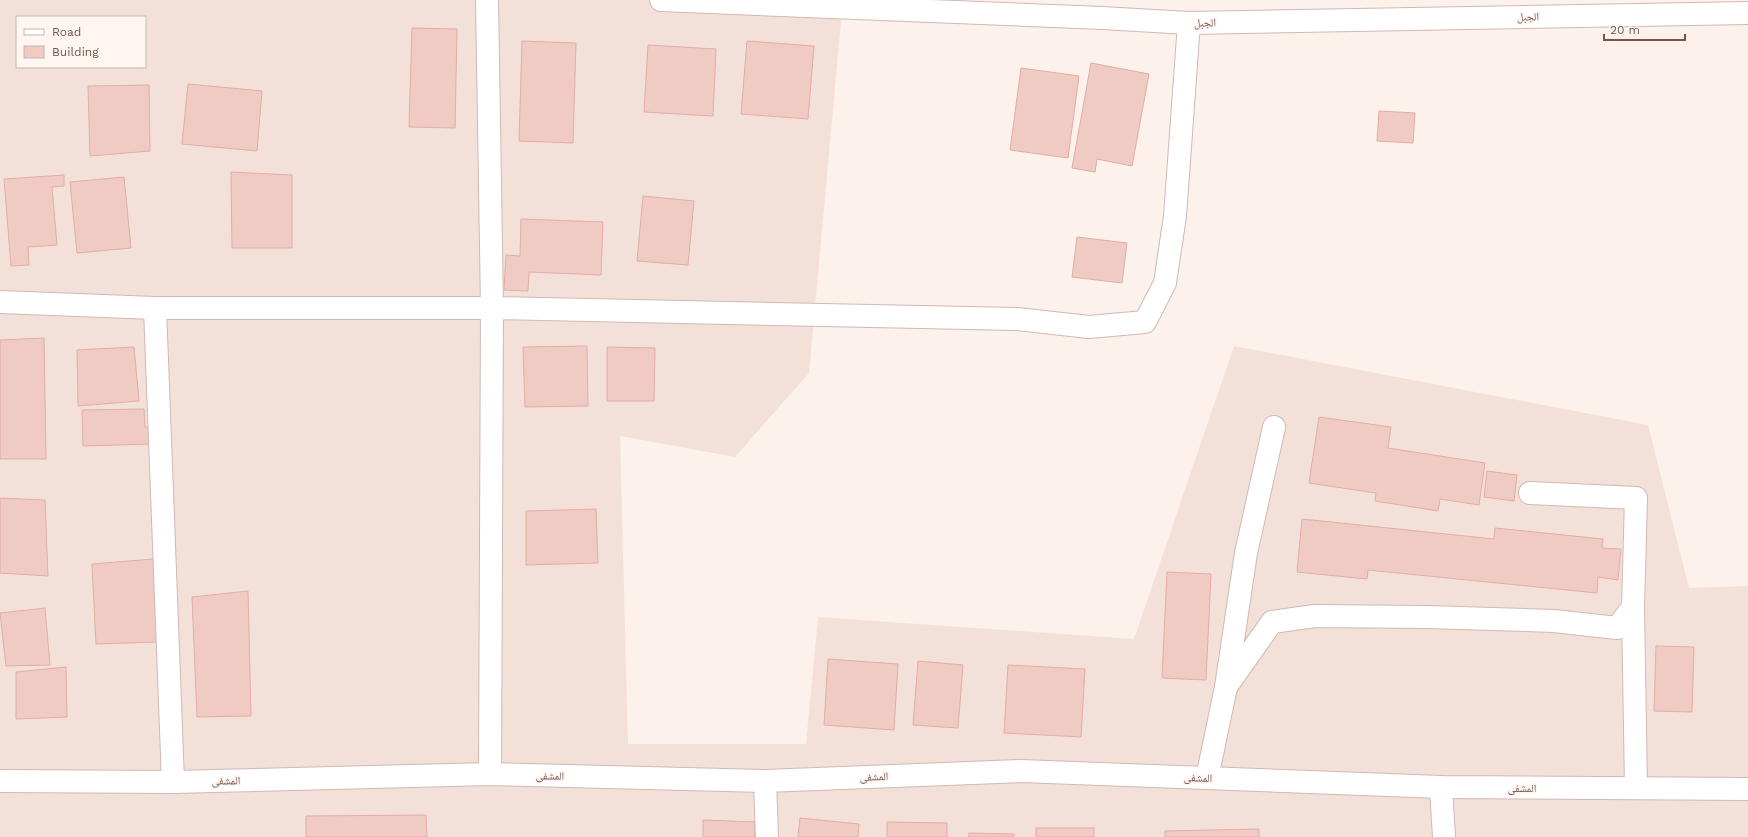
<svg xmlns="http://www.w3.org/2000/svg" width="1748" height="837" font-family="'Work Sans','Noto Naskh Arabic',sans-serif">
  <rect width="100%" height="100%" fill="#fcf1eb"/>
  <path fill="#f3e1d9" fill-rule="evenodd" d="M0 0H843L809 373 735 457 620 436 628 744H806L818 617 1134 639 1234 346 1648 425 1689 588 1748 586V837H0ZM17 17H145V67H17Z"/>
  <g fill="#f0cbc3" stroke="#e2ada4">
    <polygon points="412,28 457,29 455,128 409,127"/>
    <polygon points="522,41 576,43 573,143 519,141"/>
    <polygon points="747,41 814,46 808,119 741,114"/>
    <polygon points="648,45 716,49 713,116 644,112"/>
    <polygon points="1091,63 1149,74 1132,166 1097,159 1095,172 1072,168"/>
    <polygon points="1021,68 1079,76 1068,158 1010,150"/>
    <polygon points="188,84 262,91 257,151 182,144"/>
    <polygon points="149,85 150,151 90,156 88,86"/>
    <polygon points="1379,111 1415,113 1413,143 1377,141"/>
    <polygon points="231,172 292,175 292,248 232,248"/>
    <polygon points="64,175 64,186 52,187 57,245 28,247 29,265 11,266 4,179"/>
    <polygon points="124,177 131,248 77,253 70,182"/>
    <polygon points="643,196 694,201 688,265 637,261"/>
    <polygon points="521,219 603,222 601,275 529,272 528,291 504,290 506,255 520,256"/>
    <polygon points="1077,237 1127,243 1122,283 1072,277"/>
    <polygon points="44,338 46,459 0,459 0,340"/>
    <polygon points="587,346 588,406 525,407 523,347"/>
    <polygon points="134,347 139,401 78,406 77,350"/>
    <polygon points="607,347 655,348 654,401 607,401"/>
    <polygon points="144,409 145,427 150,427 151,444 83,446 82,410"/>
    <polygon points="1319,417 1391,427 1388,448 1485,463 1479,505 1440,499 1438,511 1375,501 1376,493 1309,483"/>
    <polygon points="1487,471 1517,475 1514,501 1484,497"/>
    <polygon points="0,498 45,500 48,576 0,573"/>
    <polygon points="596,509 598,563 526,565 526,511"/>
    <polygon points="1302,519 1494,539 1495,528 1603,539 1602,548 1621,549 1618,580 1598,577 1597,593 1368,570 1367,579 1297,572"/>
    <polygon points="153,559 158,642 96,644 92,564"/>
    <polygon points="1167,572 1211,574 1206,680 1162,678"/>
    <polygon points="248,591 251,716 197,717 192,597"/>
    <polygon points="45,608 50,665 6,666 0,613"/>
    <polygon points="1656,646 1694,647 1692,712 1654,711"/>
    <polygon points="828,659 898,664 894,730 824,725"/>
    <polygon points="918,661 963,665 958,728 913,725"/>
    <polygon points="1008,665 1085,669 1081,737 1004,733"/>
    <polygon points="66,667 67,717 16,719 16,672"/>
    <polygon points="426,815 427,837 306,837 306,816"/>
    <polygon points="800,818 859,824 858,837 798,837"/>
    <polygon points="703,820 755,822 755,837 703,837"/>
    <polygon points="887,822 947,823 947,837 887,837"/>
    <rect x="1036" y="828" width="58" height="9"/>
    <polygon points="1259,829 1259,837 1165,837 1165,831"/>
    <polygon points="969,833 1014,834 1014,837 969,837"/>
  </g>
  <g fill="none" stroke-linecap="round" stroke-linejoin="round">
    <g stroke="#d0b9b3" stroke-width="24">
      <g id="minor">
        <polyline points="487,0 492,308 490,774"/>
        <polyline points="661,0 1102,18 1189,23 1748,13"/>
        <polyline points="0,302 155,308 492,308 1017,319 1089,327 1145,322 1165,283 1175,216 1189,23"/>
        <polyline points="155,308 173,782"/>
        <polyline points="1633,607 1636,788"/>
        <polyline points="1226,687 1272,622 1315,616 1427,617 1554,621 1617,628 1633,607 1636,498 1530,493"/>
        <polyline points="1207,778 1226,687 1246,553 1274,427"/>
        <polyline points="0,781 173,782 490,774 765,781 1021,771 1441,787 1748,789"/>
        <polyline points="765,781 767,837"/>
        <polyline points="1441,787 1444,837"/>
      </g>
    </g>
    <use href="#minor" stroke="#fff" stroke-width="22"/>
  </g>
  <g text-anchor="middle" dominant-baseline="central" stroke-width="3.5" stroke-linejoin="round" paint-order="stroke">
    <g font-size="11" fill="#76534e" stroke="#fef6f1">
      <text transform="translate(1528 17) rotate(-1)">الجبل</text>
      <text transform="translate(1205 23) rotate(-1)">الجبل</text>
      <text transform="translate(550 776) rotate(1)">المشفى</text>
      <text transform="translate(874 777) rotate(-2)">المشفى</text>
      <text transform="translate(1198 778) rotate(2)">المشفى</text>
      <text transform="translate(226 781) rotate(-1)">المشفى</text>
      <text x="1522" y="788">المشفى</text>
    </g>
  </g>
  <rect x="16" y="16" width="130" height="52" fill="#fef6f1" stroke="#c8b5b0"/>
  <rect x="24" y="29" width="20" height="6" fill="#ffffff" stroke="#c8b5b0"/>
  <text x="52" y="36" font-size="12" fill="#76534e">Road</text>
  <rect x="24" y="46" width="20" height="12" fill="#f0cbc3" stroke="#c8b5b0"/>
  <text x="52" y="56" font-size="12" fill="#76534e">Building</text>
  <path d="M1604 34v6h81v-6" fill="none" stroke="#76534e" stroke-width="2"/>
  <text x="1610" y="34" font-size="12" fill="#76534e" stroke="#fef6f1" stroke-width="3" paint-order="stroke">20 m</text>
</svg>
